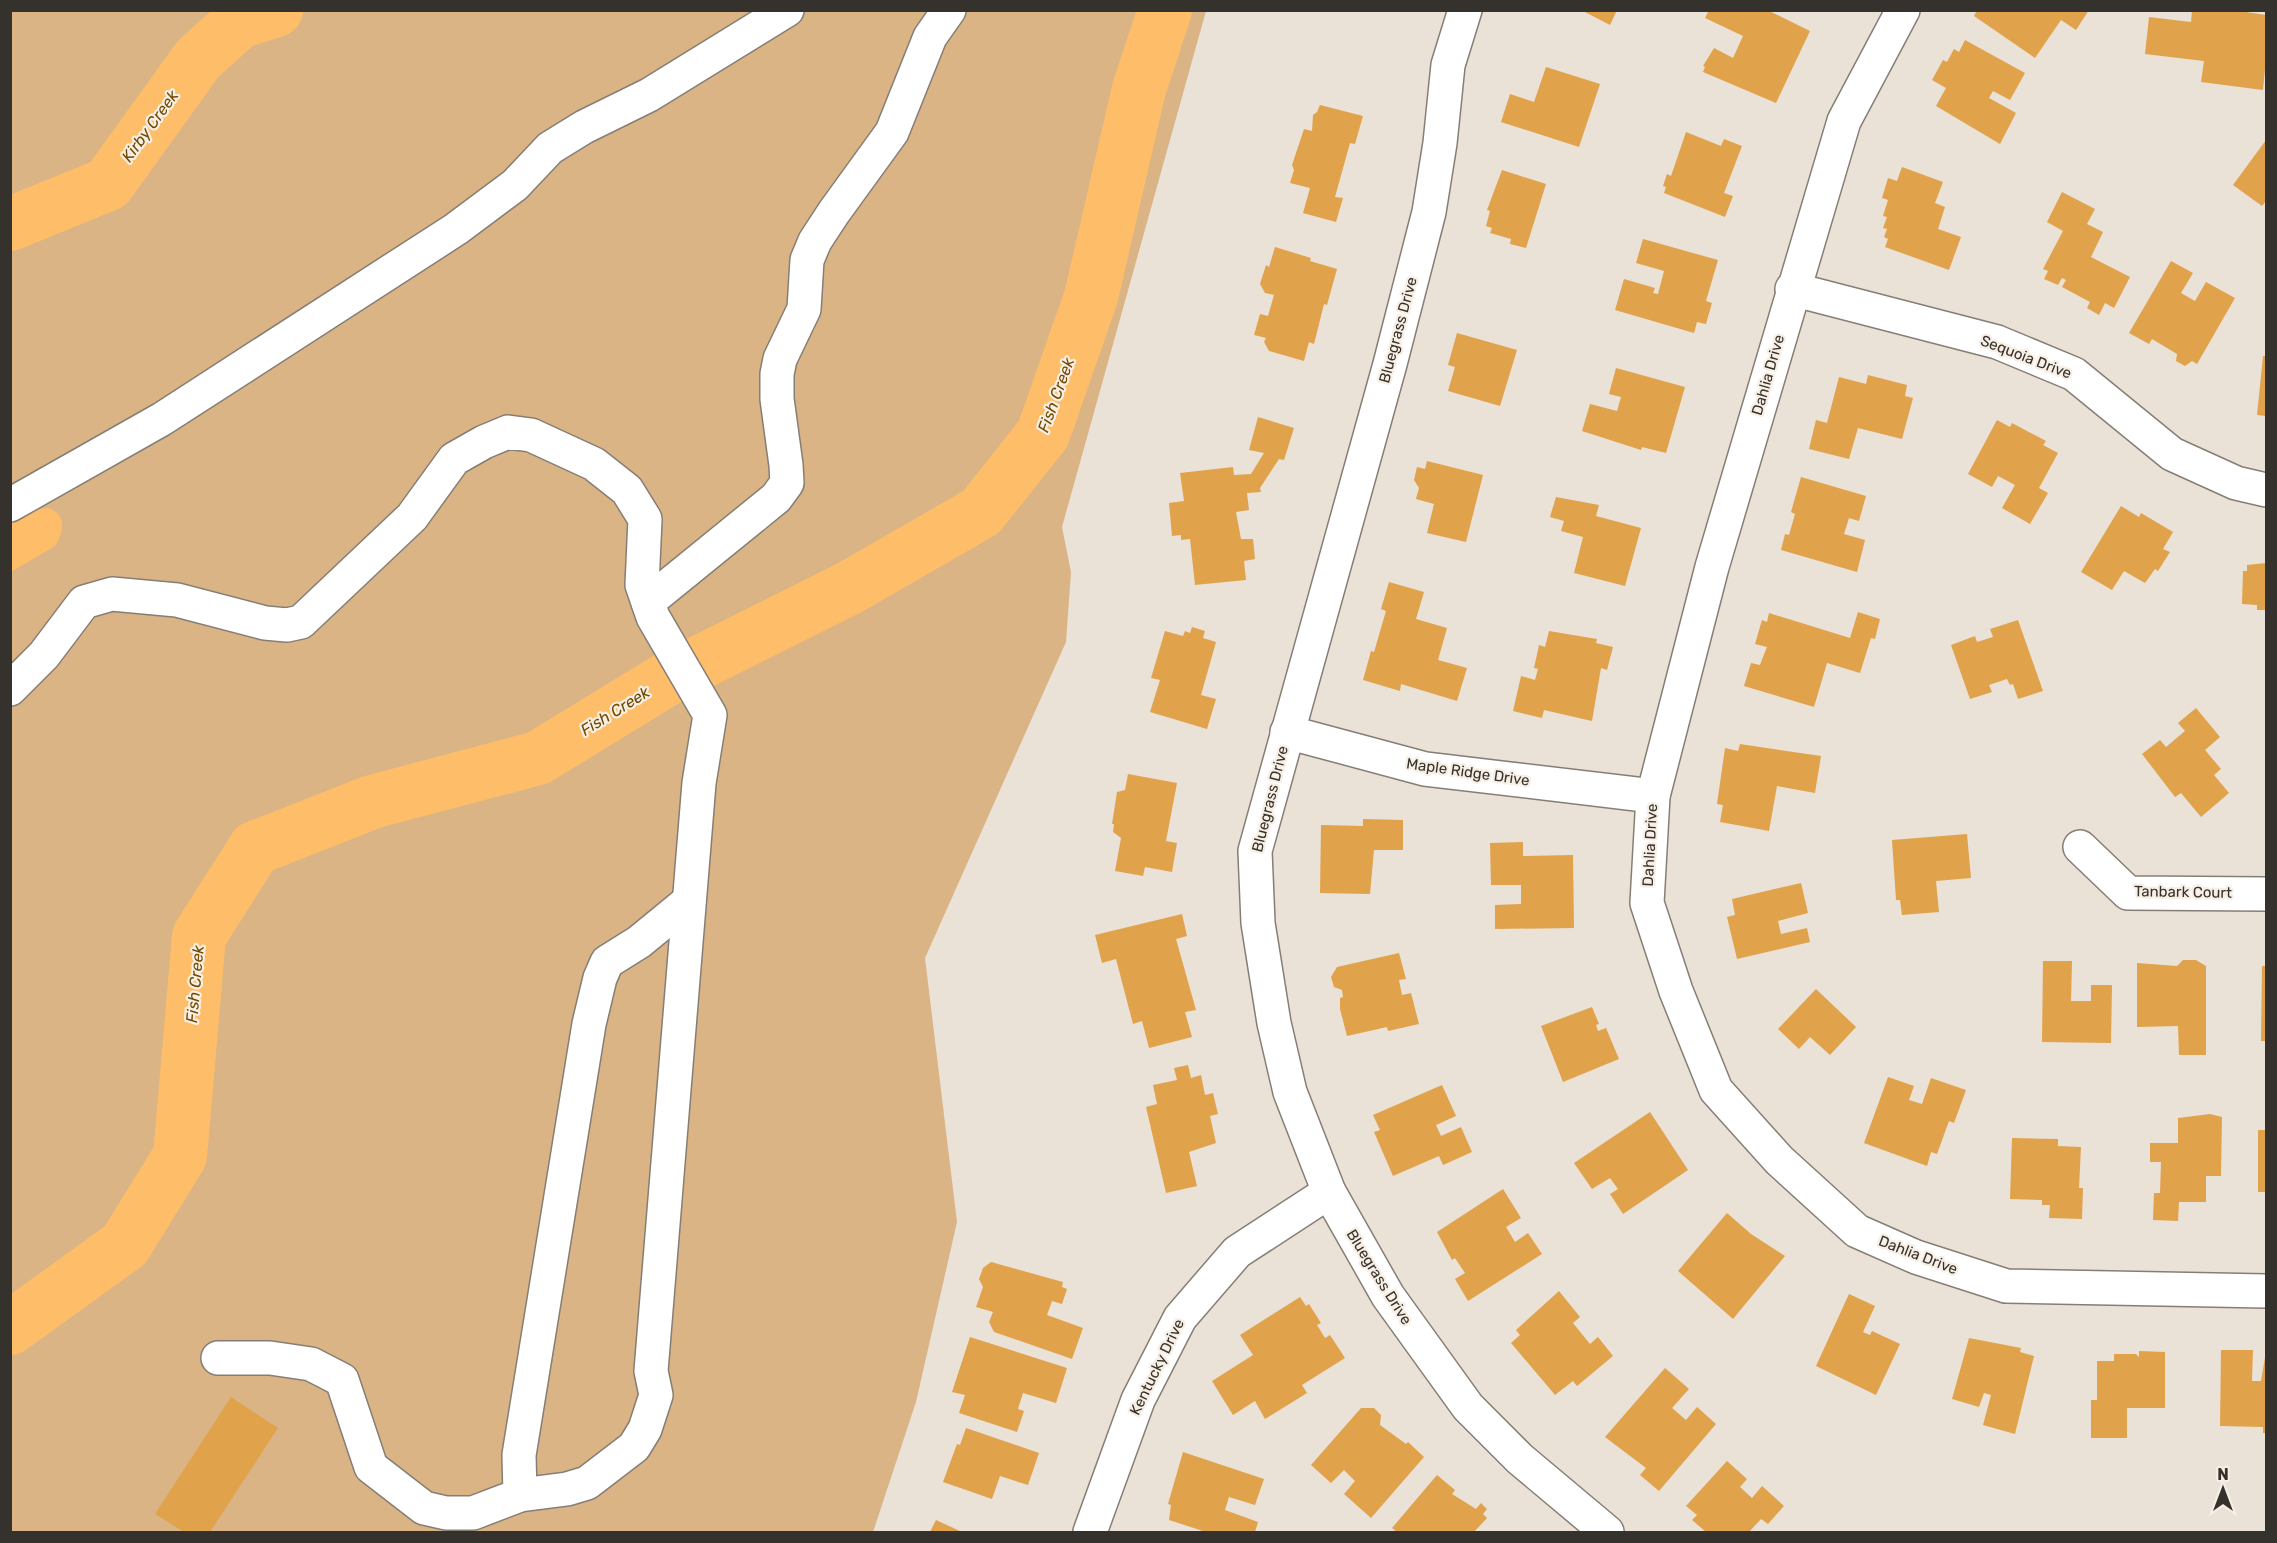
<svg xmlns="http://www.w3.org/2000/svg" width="2277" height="1543" font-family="Rubik,sans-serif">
  <rect width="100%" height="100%" fill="#eae1d7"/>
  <polygon fill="#dbb485" points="10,11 1206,11 1062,527 1071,572 1066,642 925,958 957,1222 916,1402 873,1532 11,1532"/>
  <path fill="#febe69" d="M48 508C67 514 64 532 55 546L11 572 10 519 26 510Z"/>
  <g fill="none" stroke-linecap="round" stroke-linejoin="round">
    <g stroke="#febe69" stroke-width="54">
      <polyline points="10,224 108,184 198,59 239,22 276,10"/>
      <polyline points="10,1328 125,1245 180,1156 199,936 255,848 372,802 538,758 667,679 849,588 981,512 1043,434 1091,297 1139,89 1165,10"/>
    </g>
  </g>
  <g fill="#e1a24c">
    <polygon points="1581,10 1617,10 1610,25"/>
    <polygon points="1709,10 1767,10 1810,31 1776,103 1703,72 1705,67 1703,66 1714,48 1733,58 1743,36 1705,18"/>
    <polygon points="1977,10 2089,10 2076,30 2061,20 2035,58 1974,16"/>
    <polygon points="2192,10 2233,10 2266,15 2266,59 2263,90 2201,82 2204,61 2145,54 2149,17 2191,22"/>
    <polygon points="1965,40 2025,73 2010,100 1993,91 1989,98 2016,113 2000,144 1936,106 1946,88 1932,80 1943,60 1947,62 1954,49 1959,52"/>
    <polygon points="1546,67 1600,84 1579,147 1501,122 1510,94 1534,102"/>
    <polygon points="1320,105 1363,116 1355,144 1350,143 1335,197 1343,198 1336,222 1303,213 1310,188 1290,183 1294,170 1292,165 1304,129 1312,131 1313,115 1317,112"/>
    <polygon points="1686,132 1721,146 1724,139 1742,146 1724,193 1733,196 1725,217 1664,193 1666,187 1663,186 1667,174 1671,176"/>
    <polygon points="2266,140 2266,201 2262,206 2233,185"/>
    <polygon points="1902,167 1943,182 1935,203 1945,207 1938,229 1961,237 1949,270 1885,247 1888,239 1884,237 1887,229 1883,228 1887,217 1883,216 1888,200 1882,198 1888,178 1897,181"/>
    <polygon points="1502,170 1546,184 1526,248 1510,244 1511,239 1490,233 1492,228 1486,226 1490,211 1487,210"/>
    <polygon points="2062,192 2095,209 2087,224 2103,232 2091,257 2130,277 2114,308 2105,303 2099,315 2087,308 2090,302 2062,287 2066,280 2062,278 2058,285 2044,279 2048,271 2043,269 2063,231 2047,222"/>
    <polygon points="1643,239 1718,260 1706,301 1712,303 1706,324 1697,322 1694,333 1615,310 1624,279 1655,288 1653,293 1658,294 1664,271 1636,263"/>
    <polygon points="1275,247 1311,258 1310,261 1337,269 1327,305 1324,304 1314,344 1309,342 1304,361 1269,351 1264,342 1266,338 1254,335 1260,314 1268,316 1274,295 1265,293 1260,284 1266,265 1269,267"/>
    <polygon points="2171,261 2193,273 2181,293 2195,301 2206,282 2235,298 2197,364 2192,361 2185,366 2176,361 2177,354 2152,339 2149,344 2129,333"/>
    <polygon points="1457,333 1517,350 1500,406 1448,391 1455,367 1448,365"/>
    <polygon points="2263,356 2266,356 2266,416 2257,415"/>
    <polygon points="1616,368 1685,387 1666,453 1642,447 1641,450 1582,431 1590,404 1617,411 1621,397 1609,394"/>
    <polygon points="1868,375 1907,385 1905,396 1913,398 1902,439 1858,428 1849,459 1809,449 1816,420 1827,423 1839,377 1866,384"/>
    <polygon points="1258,417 1294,428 1284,460 1279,459 1260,488 1261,492 1247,493 1249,510 1236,512 1241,539 1253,539 1255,559 1244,561 1246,580 1195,585 1190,539 1181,540 1181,535 1172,536 1169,503 1184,501 1180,473 1233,467 1234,475 1251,474 1264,453 1249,450"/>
    <polygon points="1997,420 2010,427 2012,423 2046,441 2043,445 2058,453 2039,488 2048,493 2030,524 2002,508 2015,485 1998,476 1992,487 1968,474"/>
    <polygon points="1427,461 1483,475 1466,542 1427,533 1434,504 1416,499 1419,488 1414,480 1417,467 1425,469"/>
    <polygon points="1801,477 1866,496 1859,521 1849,518 1844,534 1865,540 1857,572 1781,550 1785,534 1789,535 1795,514 1791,512"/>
    <polygon points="1556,497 1599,505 1596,516 1641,528 1625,586 1574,573 1583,537 1561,531 1564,521 1550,517"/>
    <polygon points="2121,506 2139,517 2141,513 2173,532 2163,549 2170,552 2158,571 2155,569 2145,583 2124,571 2112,590 2081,572"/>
    <polygon points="2266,563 2266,610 2257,610 2257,605 2242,604 2243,571 2247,571 2247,565"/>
    <polygon points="1389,582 1424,592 1416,619 1447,628 1438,660 1467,668 1457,701 1401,684 1400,691 1363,680 1371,651 1374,652 1386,611 1381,609"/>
    <polygon points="1858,612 1880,619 1875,639 1871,638 1860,673 1827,663 1814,707 1744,686 1751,663 1760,665 1763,657 1767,647 1755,644 1762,620 1767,622 1769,613 1850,638"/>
    <polygon points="2018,620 2043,691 2018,699 2013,684 2010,685 2007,679 1989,685 1992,692 1970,699 1951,645 1975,636 1977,642 1993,637 1990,629"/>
    <polygon points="1192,627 1205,631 1203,638 1216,642 1201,695 1216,699 1207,729 1150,712 1160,680 1151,678 1165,631 1183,636 1185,631 1190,633"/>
    <polygon points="1549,631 1597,639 1596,643 1613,647 1607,670 1601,668 1592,721 1544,710 1542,718 1513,711 1521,676 1535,680 1538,669 1534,668 1539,645 1545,647"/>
    <polygon points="2196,708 2220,737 2205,750 2221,769 2214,775 2229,793 2201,817 2181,793 2175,797 2142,754 2160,740 2166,747 2185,731 2178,723"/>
    <polygon points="1740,744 1821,756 1815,793 1777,786 1769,831 1720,822 1723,805 1717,804 1725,748 1738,751"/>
    <polygon points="1128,774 1177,783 1166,841 1177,843 1172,872 1145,867 1143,876 1115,871 1121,838 1113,832 1114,824 1112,824 1117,792 1125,790"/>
    <polygon points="1363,819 1403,820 1403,850 1374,850 1370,894 1320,893 1321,825 1363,826"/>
    <polygon points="1967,834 1971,878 1936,881 1939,912 1902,915 1900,900 1896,900 1892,840"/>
    <polygon points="1523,842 1523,856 1573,855 1574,928 1495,929 1495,905 1521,904 1521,885 1491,885 1490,843"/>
    <polygon points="1801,883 1808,913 1778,921 1781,934 1807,928 1810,942 1737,959 1727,917 1735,915 1732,899"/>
    <polygon points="1182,914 1187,936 1176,939 1196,1010 1185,1012 1192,1037 1149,1048 1142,1021 1133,1024 1116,959 1102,963 1095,935"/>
    <polygon points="1399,953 1406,979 1399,980 1402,995 1411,993 1419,1024 1388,1031 1387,1027 1347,1036 1340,1009 1340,998 1343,997 1342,990 1334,987 1331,977 1337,967"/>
    <polygon points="2183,960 2196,960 2206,966 2206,1055 2179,1055 2178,1026 2137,1027 2137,963 2177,966"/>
    <polygon points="2043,961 2072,961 2071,1001 2091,1001 2091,985 2112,985 2111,1043 2042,1042"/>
    <polygon points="2262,966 2266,966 2266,1041 2261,1041"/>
    <polygon points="1816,989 1856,1027 1830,1055 1810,1037 1799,1049 1778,1029"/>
    <polygon points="1592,1007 1599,1024 1596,1025 1598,1031 1606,1028 1619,1059 1563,1082 1541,1026"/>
    <polygon points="1188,1065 1191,1078 1201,1075 1205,1095 1213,1093 1218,1114 1210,1116 1216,1143 1189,1152 1197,1186 1166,1193 1146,1107 1157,1104 1153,1085 1177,1080 1174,1068"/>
    <polygon points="1888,1077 1914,1086 1909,1100 1922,1104 1931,1078 1966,1090 1954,1123 1949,1121 1937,1154 1931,1152 1927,1166 1864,1143"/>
    <polygon points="1442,1085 1456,1116 1436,1125 1441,1136 1461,1127 1472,1152 1443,1165 1439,1156 1393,1176 1374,1132 1380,1130 1373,1115"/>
    <polygon points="1650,1112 1688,1170 1623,1214 1610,1194 1618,1189 1610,1178 1592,1189 1574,1163"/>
    <polygon points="2210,1114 2222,1117 2221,1176 2206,1176 2206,1202 2179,1202 2178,1221 2153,1220 2154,1193 2160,1193 2161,1162 2150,1162 2150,1143 2178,1143 2178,1118"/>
    <rect x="2258" y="1130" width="8" height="62"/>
    <polygon points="2012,1138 2058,1139 2058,1146 2081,1147 2079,1188 2083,1188 2082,1219 2049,1218 2050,1205 2042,1205 2042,1200 2010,1199"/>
    <polygon points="1503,1189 1521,1218 1506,1227 1515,1242 1528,1233 1542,1254 1468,1301 1455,1279 1465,1273 1455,1258 1452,1260 1437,1232"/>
    <polygon points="1727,1213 1751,1234 1785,1256 1733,1319 1678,1271"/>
    <polygon points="991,1262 1063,1282 1062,1287 1067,1289 1062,1304 1052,1301 1047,1315 1083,1328 1072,1359 994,1332 989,1322 993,1312 976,1307 983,1287 979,1279 983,1268"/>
    <polygon points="1559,1291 1580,1317 1573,1323 1590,1344 1598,1337 1613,1356 1577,1386 1573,1381 1555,1395 1511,1343 1520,1335 1516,1330"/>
    <polygon points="1849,1294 1875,1306 1863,1332 1870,1335 1872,1331 1900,1344 1876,1395 1816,1366"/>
    <polygon points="1300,1297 1306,1306 1309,1304 1321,1323 1317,1325 1325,1338 1330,1335 1345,1358 1302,1385 1307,1393 1265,1419 1255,1401 1233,1415 1212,1381 1253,1355 1240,1335"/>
    <polygon points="970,1337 1067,1368 1056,1403 1023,1393 1018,1409 1024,1411 1017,1432 959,1413 965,1395 952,1392"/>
    <polygon points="1969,1338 2021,1348 2020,1352 2034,1356 2015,1434 1983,1425 1991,1395 1984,1393 1979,1407 1952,1399"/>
    <polygon points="2221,1350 2253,1350 2252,1381 2261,1381 2265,1357 2266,1357 2266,1433 2263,1433 2263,1427 2220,1426"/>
    <polygon points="2139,1351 2165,1352 2165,1408 2127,1408 2127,1438 2091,1438 2091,1400 2097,1400 2097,1361 2114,1361 2114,1354 2136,1354 2139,1357"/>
    <polygon points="1665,1368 1689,1389 1672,1408 1686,1420 1697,1407 1716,1424 1659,1491 1640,1475 1646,1468 1605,1437"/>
    <polygon points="231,1397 278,1428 210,1532 184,1532 155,1514"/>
    <polygon points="1361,1408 1374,1408 1381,1415 1380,1425 1406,1444 1408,1442 1424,1457 1371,1518 1344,1494 1355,1481 1344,1470 1331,1483 1311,1465"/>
    <polygon points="966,1428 1039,1453 1028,1485 1000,1476 992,1499 943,1482 957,1444 960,1445"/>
    <polygon points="1183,1452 1264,1479 1255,1505 1229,1497 1225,1510 1258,1522 1255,1532 1206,1532 1169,1520 1171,1505 1168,1504"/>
    <polygon points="1727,1461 1747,1479 1740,1487 1752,1498 1762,1486 1784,1506 1768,1524 1761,1519 1749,1532 1706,1532 1692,1520 1697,1515 1686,1506"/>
    <polygon points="1437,1475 1455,1490 1452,1494 1476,1509 1481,1503 1487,1509 1483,1514 1487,1518 1474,1532 1397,1532 1392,1528"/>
    <polygon points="936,1520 962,1532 930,1532"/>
  </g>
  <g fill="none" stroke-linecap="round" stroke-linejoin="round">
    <g stroke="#867e75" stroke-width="36">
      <g id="minor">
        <polyline points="1465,10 1448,65 1440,143 1429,212 1390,364 1255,851 1258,923 1274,1023 1290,1092 1329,1192 1388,1296 1468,1407 1520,1459 1607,1532"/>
        <polyline points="1903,10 1844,121 1712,567 1653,796 1647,903 1676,991 1716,1090 1779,1160 1857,1231 1916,1257 2006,1286 2266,1291"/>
        <polyline points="1792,289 1997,342 2074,374 2172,454 2236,483 2266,490"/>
        <polyline points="10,505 162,419 456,229 515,185 550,148 584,127 649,95 787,10"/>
        <polyline points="648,602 776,498 787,483 786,465 777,399 777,374 780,359 804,309 807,260 815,241 834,212 892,132 930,37 949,10"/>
        <polyline points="10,689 44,655 84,602 112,594 177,600 265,623 287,625 301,622 412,517 454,459 484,442 508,432 531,435 594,464 627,490 645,519 642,585 653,617 710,715 699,783 651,1371 656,1395 645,1429 634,1447 587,1483 567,1489 520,1495 473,1513 446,1513 424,1508 371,1467 342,1380 311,1364 270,1358 218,1358"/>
        <polyline points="1287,732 1425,769 1653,796"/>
        <polyline points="2080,847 2128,893 2266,894"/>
        <polyline points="520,1495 519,1455 589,1024 600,978 607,962 639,942 689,901"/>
        <polyline points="1090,1532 1138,1400 1180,1318 1237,1252 1329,1192"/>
      </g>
    </g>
    <use href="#minor" stroke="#fff" stroke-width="33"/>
  </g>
  <g text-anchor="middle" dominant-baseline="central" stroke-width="4.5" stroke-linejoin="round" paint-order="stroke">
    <g font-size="15" fill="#35312d" stroke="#f7eee4">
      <text transform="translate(1398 330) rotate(-75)">Bluegrass Drive</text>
      <text transform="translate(2026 357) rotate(21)">Sequoia Drive</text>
      <text transform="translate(1768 375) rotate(-74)">Dahlia Drive</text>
      <text transform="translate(1468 772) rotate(8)">Maple Ridge Drive</text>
      <text transform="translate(1270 799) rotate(-76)">Bluegrass Drive</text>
      <text transform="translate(1650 845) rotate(-87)">Dahlia Drive</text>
      <text transform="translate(2183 892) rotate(1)">Tanbark Court</text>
      <text transform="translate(1918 1255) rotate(21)">Dahlia Drive</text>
      <text transform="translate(1379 1277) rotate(58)">Bluegrass Drive</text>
      <text transform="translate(1157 1367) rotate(-64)">Kentucky Drive</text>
    </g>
    <g font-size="16" font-style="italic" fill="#714800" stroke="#f7eee4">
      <text transform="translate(150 126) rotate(-54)">Kirby Creek</text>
      <text transform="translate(1056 395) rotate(-70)">Fish Creek</text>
      <text transform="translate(615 711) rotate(-32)">Fish Creek</text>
      <text transform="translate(195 984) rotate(-85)">Fish Creek</text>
    </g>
  </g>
  <rect width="2277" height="1543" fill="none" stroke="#35312d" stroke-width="24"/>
  <g transform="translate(2223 1489)" stroke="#f7eee4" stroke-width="4.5" paint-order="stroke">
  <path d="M0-4.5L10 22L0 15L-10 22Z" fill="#35312d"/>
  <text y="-9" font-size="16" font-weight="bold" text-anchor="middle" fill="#35312d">N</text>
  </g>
</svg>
